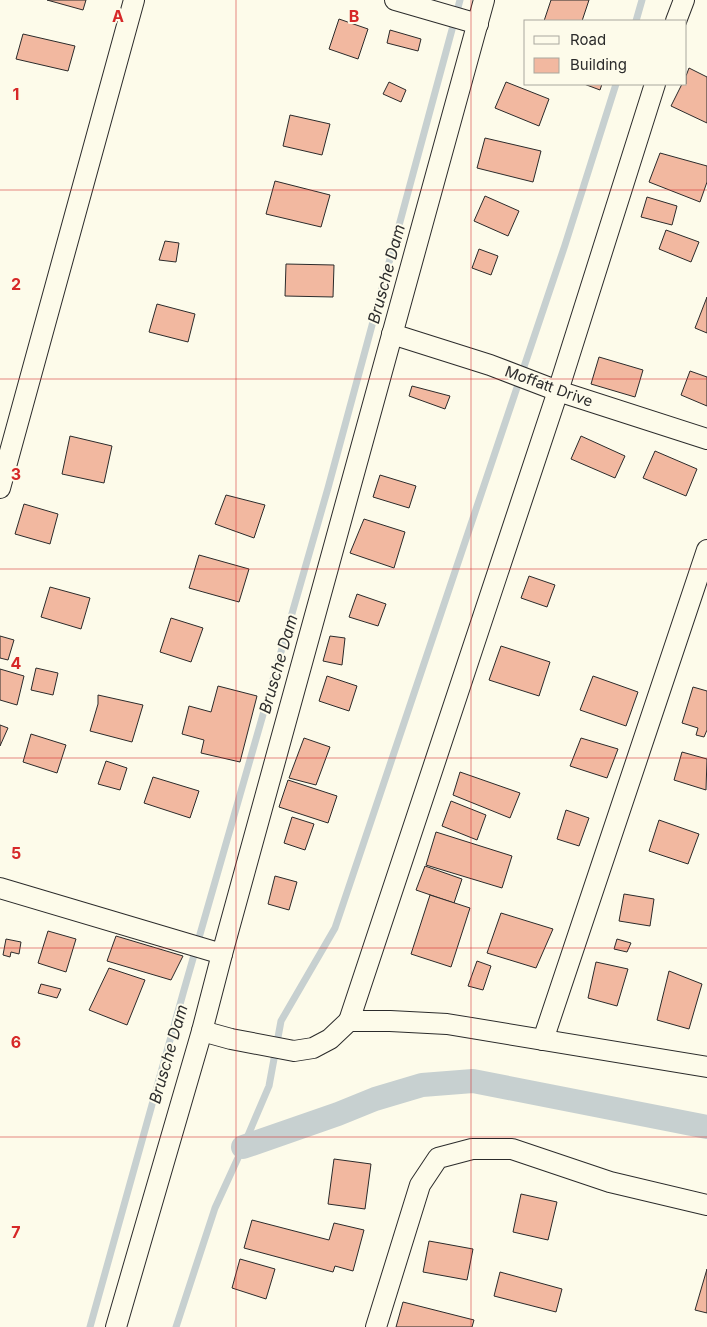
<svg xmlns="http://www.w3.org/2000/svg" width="707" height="1327" font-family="Inter,sans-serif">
  <rect width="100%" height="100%" fill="#fdfbea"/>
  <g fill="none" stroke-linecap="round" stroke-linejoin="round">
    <g stroke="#c7d0d0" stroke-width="7">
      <polyline points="636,21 642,0"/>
      <polyline points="90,1327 184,990 328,488 460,0"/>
      <polyline points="176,1327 215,1208 243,1147 269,1086 281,1021 335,928 565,245 616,84"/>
    </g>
    <polyline stroke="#c7d0d0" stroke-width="24" points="243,1147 338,1114 375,1099 422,1085 473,1081 707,1127"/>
  </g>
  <g fill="#f2b8a0" stroke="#2b2b2b">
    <polygon points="47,0 86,0 83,10"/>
    <polygon points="551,0 589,0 582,21 544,21"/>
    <polygon points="339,19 368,29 358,59 329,49"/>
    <polygon points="390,30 421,39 418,51 387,43"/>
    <polygon points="23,34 75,46 68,71 16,59"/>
    <polygon points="689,68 707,77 707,123 671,106 682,84 686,84 686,76"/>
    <polygon points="389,82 406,90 401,102 383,94"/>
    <polygon points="506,82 549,99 539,126 495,108"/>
    <polygon points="584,84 602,84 600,90"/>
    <polygon points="290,115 330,124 322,155 283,146"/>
    <polygon points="485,138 541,151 533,182 477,168"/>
    <polygon points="660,153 707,166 707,182 700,202 649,182"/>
    <polygon points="275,181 330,195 321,227 266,214"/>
    <polygon points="485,196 519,211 508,236 474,221"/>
    <polygon points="647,197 677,206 672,225 641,217"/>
    <polygon points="666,230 699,242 691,262 659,249"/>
    <polygon points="165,241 179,243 176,262 159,260"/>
    <polygon points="479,249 498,256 491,275 472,268"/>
    <polygon points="286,264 334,265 333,297 285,296"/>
    <polygon points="707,297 707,333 695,328"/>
    <polygon points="157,304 195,314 188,342 149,332"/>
    <polygon points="599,357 643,370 635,397 591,384"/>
    <polygon points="690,371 707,377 707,406 681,395"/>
    <polygon points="412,386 450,396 445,409 409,396"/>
    <polygon points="70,436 112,446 104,483 62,474"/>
    <polygon points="581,436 625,456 615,478 571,459"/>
    <polygon points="655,451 697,469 686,496 643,478"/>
    <polygon points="380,475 416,486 409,508 373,497"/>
    <polygon points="226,495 265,505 254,538 215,524"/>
    <polygon points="24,504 58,514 50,544 15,534"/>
    <polygon points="364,519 405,532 394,568 350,553"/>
    <polygon points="199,555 249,569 239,602 189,588"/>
    <polygon points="529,576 555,585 547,607 521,598"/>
    <polygon points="50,587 90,598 81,629 41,617"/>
    <polygon points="357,594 386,604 378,626 349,617"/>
    <polygon points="171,618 203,628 191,662 160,652"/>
    <polygon points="0,636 14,640 8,660 0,658"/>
    <polygon points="330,636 345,638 342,665 323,661"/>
    <polygon points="501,646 550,662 539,696 489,680"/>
    <polygon points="36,668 58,673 53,695 31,690"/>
    <polygon points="0,669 24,676 17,705 0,700"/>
    <polygon points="327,676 357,686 349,711 319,701"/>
    <polygon points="593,676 638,692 626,726 580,710"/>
    <polygon points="218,686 257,696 240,762 201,753 204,740 182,734 189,706 211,712"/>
    <polygon points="693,687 707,691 707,730 704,737 696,735 698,728 682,723"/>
    <polygon points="98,695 143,705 132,742 90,731 98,704"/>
    <polygon points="0,725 8,728 0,746"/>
    <polygon points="31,734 66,745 57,773 23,762"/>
    <polygon points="304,738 330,747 316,785 289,778"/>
    <polygon points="581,738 618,749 607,778 570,766"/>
    <polygon points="682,752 707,759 706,790 674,780"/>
    <polygon points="106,761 127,768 120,790 98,784"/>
    <polygon points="460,772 520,793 510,818 453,795"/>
    <polygon points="153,777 199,791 190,818 144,803"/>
    <polygon points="288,780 337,796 328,823 279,807"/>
    <polygon points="451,801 486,815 477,840 442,826"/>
    <polygon points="566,810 589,818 579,846 557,839"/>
    <polygon points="292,817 314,824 305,850 284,843"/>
    <polygon points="659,820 699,834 688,864 649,851"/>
    <polygon points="436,832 512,856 502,888 426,865"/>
    <polygon points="425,866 462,879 454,903 416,890"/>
    <polygon points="275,876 297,882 289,910 268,904"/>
    <polygon points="624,894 654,899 650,926 619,921"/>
    <polygon points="430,895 470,908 451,967 411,954"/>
    <polygon points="501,913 553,929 536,968 487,953"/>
    <polygon points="48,931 76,939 66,972 38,963"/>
    <polygon points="116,936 183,956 171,980 107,961"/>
    <polygon points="6,939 21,942 19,954 11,952 10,957 3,955"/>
    <polygon points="617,939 631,943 627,952 614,949"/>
    <polygon points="477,961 491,966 483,990 468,986"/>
    <polygon points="596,962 628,969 617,1006 588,998"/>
    <polygon points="109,968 145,980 127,1025 89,1010"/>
    <polygon points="669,971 702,984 689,1029 657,1020"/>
    <polygon points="41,984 61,989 57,998 38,993"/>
    <polygon points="334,1159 371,1164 365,1209 328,1204"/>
    <polygon points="521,1194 557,1202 548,1240 513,1232"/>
    <polygon points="252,1220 329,1240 334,1223 364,1230 353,1271 335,1266 333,1272 244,1248"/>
    <polygon points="429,1241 473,1249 467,1280 423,1272"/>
    <polygon points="240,1259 275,1269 266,1299 232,1288"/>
    <polygon points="707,1269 707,1313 695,1310"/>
    <polygon points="500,1272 562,1289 556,1312 494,1296"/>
    <polygon points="403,1302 474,1320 472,1327 396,1327"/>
  </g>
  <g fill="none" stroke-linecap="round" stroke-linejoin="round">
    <g stroke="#2b2b2b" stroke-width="22">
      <g id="minor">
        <polyline points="395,0 478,24"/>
        <polyline points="676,21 684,0"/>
        <polyline points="392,334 490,365 558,391 707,439"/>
        <polyline points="0,488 134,0"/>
        <polyline points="0,888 222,954"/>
        <polyline points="349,1021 558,391 655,84"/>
        <polyline points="202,1031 231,1039 294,1051 313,1048 330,1039 349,1021 390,1021 447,1024 707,1067"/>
        <polyline points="543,1040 707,550"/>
        <polyline points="116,1327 202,1031 222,954 484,0"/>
        <polyline points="376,1327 420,1185 438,1158 472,1149 512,1149 610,1182 707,1205"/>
      </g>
    </g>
    <use href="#minor" stroke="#fdfbea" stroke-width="20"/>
  </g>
  <path fill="none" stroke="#d62828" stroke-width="1" stroke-opacity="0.55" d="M236 0V1327M471 0V1327M0 190H707M0 379H707M0 569H707M0 758H707M0 948H707M0 1137H707"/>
  <g text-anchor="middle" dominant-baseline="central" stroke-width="4" stroke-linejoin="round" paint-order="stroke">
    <g font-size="15" fill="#2b2b2b" stroke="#fdfbea">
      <text transform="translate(549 386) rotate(20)">Moffatt Drive</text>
    </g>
    <g font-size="16" font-style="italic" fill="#2b2b2b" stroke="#fdfbea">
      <text transform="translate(386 274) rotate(-75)">Brusche Dam</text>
      <text transform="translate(278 664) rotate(-74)">Brusche Dam</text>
      <text transform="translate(168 1054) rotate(-74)">Brusche Dam</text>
    </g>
  </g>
  <g font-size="16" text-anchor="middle" font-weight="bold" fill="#d62828" stroke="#fdfbea" stroke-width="4" stroke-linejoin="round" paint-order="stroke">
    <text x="118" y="22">A</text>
    <text x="354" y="22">B</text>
    <text x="16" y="100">1</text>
    <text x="16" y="290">2</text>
    <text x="16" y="480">3</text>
    <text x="16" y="669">4</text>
    <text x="16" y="859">5</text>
    <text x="16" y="1048">6</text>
    <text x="16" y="1238">7</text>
  </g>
  <rect x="524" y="20" width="162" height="65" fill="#fdfbea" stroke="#a9a89e"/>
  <rect x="534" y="36" width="25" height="8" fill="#fdfbea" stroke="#a9a89e"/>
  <text x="570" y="45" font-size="15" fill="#2b2b2b">Road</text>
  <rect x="534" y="58" width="25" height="15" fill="#f2b8a0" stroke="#a9a89e"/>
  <text x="570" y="70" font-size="15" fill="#2b2b2b">Building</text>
</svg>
